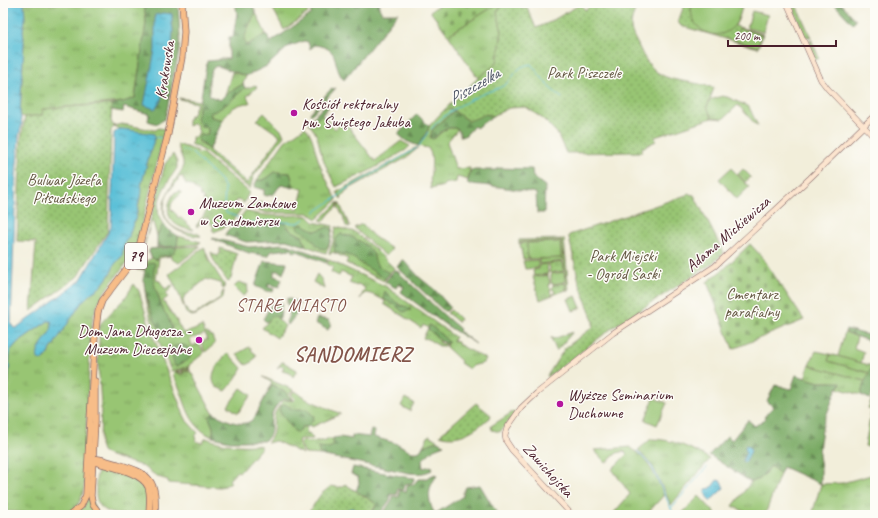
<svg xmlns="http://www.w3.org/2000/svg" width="878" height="518" font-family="Caveat,sans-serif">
  <defs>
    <pattern id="grass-tufts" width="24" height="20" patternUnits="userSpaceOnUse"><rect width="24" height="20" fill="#98c573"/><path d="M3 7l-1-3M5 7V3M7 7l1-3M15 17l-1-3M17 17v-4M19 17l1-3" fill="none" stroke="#7e9f5f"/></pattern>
    <pattern id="forest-firs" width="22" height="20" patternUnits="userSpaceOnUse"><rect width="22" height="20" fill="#7aaa65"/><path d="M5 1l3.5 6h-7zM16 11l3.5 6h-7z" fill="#668a53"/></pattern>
    <pattern id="cemetery-stones" width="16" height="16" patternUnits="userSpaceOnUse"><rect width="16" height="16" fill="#98c573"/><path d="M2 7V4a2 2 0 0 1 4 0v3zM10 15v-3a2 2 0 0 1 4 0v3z" fill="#7e9f5f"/></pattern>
    <pattern id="park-dots" width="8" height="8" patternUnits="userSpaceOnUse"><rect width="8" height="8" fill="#98c573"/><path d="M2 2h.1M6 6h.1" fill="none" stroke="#7e9f5f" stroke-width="1.8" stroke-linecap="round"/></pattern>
    <pattern id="water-ripples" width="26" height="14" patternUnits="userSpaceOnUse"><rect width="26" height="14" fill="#5abfd7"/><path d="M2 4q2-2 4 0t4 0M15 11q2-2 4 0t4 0" fill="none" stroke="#4c9baf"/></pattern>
  </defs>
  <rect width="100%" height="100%" fill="#fdfcf7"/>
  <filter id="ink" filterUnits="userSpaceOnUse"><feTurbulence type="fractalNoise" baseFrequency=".025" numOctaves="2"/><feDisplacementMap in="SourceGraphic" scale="8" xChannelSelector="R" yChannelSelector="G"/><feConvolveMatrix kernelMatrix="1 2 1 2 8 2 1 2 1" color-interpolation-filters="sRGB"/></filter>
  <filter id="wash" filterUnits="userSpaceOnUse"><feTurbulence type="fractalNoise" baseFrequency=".012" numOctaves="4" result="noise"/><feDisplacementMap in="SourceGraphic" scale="16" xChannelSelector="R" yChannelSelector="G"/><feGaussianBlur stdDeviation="0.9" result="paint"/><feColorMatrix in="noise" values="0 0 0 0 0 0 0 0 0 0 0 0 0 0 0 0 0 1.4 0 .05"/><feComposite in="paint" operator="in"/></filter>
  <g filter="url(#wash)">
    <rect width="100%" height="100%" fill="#f2eeda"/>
    <g fill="url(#grass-tufts)" stroke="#71724f">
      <polygon points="24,3 144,3 146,23 135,98 123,102 43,109 43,115 25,117 20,116 24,43 23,30 25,20"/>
      <polygon points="270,3 306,3 308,13 284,30"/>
      <polygon points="499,3 506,3 497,11 502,32 497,63 478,78 448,35"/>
      <polygon points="791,3 795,3 811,37 805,37"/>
      <polygon points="811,39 819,58 815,60 809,45"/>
      <polygon points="232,72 246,76 243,84 225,95"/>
      <path d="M255 85 257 87 247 96 250 103C238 103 228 109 223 120L211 117 210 113C224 109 234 96 245 88H248Z"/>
      <polygon points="722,96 727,97 749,107 758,126 757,126 738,105 723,119 712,118 707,107 710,100"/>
      <polygon points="179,98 200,101 208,128 208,134 197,140 247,183 280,136 257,120 264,113 282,131 284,136 253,177 250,189 205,152 199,148 190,144 192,142 192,137 196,137 199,132 196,125 194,123 188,126 188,118 193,114 197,103 179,99"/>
      <path d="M328 102V108L322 115 335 129 344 121 375 161 401 141 410 146 406 150 371 170 336 187C331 177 325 166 322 155 317 141 320 136 308 123Z"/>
      <path d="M451 109 454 111 432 130 434 139C442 132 446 125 458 129L447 142 456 169 470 168 468 180 457 177 456 182 444 184V186L431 189C428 176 436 159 428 148L418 146 428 130 429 126 444 110Z"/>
      <path d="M122 124 153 130H156L158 128 165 129 136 249C124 270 105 286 96 308 89 327 90 351 89 371 87 410 85 449 84 488 82 496 80 505 73 510 61 517 18 512 3 511L10 351 18 342 48 321H51C56 329 45 340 40 346L43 361 45 359 63 330 82 302 91 293 99 288 105 281 112 271 114 265 122 256 124 243 129 237 130 232 136 217 141 193V186L151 149 155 137 154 134 119 129 113 126Z"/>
      <path d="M305 127C314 136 314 148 318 159 323 173 330 187 337 200L317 219 308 213H267L247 207 248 205 261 202 279 208 281 205 298 209 303 189 294 187 290 173 275 172C270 176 264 182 257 180L285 141Z"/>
      <path d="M177 144 198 151 197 153 198 154 200 152 202 153 249 192 244 203 241 201 236 200 234 205 242 208C233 221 229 226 214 232L212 229 214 228 208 218H204L197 227 196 226 204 215 208 207 210 208 212 205 209 203 208 204 203 200 204 199 200 195V193L191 185 186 184 182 176 177 179 178 181C164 193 154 220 181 231 188 234 195 230 201 236 193 237 181 233 174 228 150 210 172 187 183 168V161Z"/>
      <polygon points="415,148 418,148 406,158 347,190 342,196 341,199 337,192 407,154"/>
      <path d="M173 154 177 162V168C166 185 150 205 163 224L157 236 153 222H151L144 246 165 164Z"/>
      <path d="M179 191 182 193C177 198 170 201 171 209L177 215V217L181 218 194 230C191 229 187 229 183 228 165 221 165 205 175 192L177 193Z"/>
      <polygon points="338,202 337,207 330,213 324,221 320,220"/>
      <polygon points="339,202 350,227 346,226 343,216 338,208"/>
      <path d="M245 211C266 217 283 216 304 215L308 216 314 222 333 226 329 247 326 253 306 246C304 237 298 233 290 230L286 223 272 222 244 224 239 220Z"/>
      <polygon points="362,224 373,236 392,249 386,256 354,228"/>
      <polygon points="336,227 355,232 375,249 394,268 384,281 346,263 348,259 332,252 330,255 329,254 333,241"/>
      <polygon points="178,236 201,242 198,244 177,246"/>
      <polygon points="564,239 569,290 567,291 562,241 521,242 519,244 519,240"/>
      <path d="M199 246V248L179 263 171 259V256L159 258 156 280 160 281 165 289 172 285 173 287 165 294 168 297 163 301 177 321V322L183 333 194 330 202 326 205 333H207L212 336 215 344 205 352 201 342 207 340 205 334 190 339 192 346 199 343 204 353 189 365 190 371 187 366 186 372 184 367 183 368 184 373 181 368 179 369 180 374 178 369 176 370 177 375 174 370 171 371C159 339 141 305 145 270H137L135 265 141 259 143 263 152 258 149 252 150 249 157 248Z"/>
      <polygon points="204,247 210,262 224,284 225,288 223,289 220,283 206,279 184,297 183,301 185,308 189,313 194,315 220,298 223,291 224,291 223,298 196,315 192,316 186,313 178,292 169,274"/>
      <polygon points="563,258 563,261 539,264 539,259"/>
      <path d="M329 260 387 287 455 337 453 341 458 342V344L486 359 483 363 472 366 469 369 460 363 461 361 446 347 447 345 443 341 442 342 438 341 442 344 443 343 445 345 444 346H439L426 338 425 339 423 338 428 328 423 325 421 328 384 304 385 301C380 298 371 293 365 293L360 299 365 288 358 284 357 286 349 283 352 277 341 272 339 276 331 272 333 267 327 264Z"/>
      <polygon points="563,262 564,271 550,273 549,272 550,268 548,264"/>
      <polygon points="547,264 548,274 534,276 533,270 539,269 539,265"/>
      <polygon points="564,272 565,282 553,284 551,283 551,274"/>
      <polygon points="317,274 322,280 324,289 313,282"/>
      <polygon points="548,275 550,283 549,286 551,289 550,291 553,295 540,300 533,277"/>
      <polygon points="239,282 248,285 247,287 248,288 247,293 243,296 234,287"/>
      <polygon points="565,283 566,290 553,295 555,291 552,289 553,285"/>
      <path d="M134 284 139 291 151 331 184 415 187 421 198 433 195 436 196 441 201 443 203 442 206 438C217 442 227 445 238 445 246 446 254 444 261 446V448L240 472 237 471 229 480 231 482 225 486 219 487 168 483V480L158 477 142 466 108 455 102 451 100 445 101 405 98 362 100 324 125 298Z"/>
      <polygon points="451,310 460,319 458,322 447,313"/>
      <polygon points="573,332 557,350 556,350 551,338 552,337 553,339"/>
      <polygon points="249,347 251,348 252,351 257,355 251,363 246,365 237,354"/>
      <path d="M228 353 242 368 236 379 226 391 216 387C207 375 220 361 228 353Z"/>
      <polygon points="830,354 873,366 869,373 828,361"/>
      <polygon points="282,362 283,362 297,370 293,377 290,373 282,371 284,367 280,366 277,368"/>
      <polygon points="809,365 865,381 861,395 837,388 840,386 831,382 819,382 805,378"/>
      <path d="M187 367 189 372H191L213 413 209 417C212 427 215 426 212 437 184 423 187 398 173 375L174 371 178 375 177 370 179 374 181 375V369L183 374 184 373V368L187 373Z"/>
      <polygon points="263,377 294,390 289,394 293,400 285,395 287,393 273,385 267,391 272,383"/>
      <path d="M295 391 304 397V398L341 414 312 427 307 426 306 432 310 434 313 439H299L298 442 303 454 278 442 275 441 268 443V441C276 434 272 423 275 413 277 408 281 404 284 400L294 401 295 399 291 394Z"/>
      <polygon points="405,398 414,403 410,411 401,406"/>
      <polygon points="514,411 515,413 500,432 492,430 491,426"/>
      <polygon points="429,435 438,441 423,446"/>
      <polygon points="326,439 333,439 334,446 329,448 319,450 320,455 305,454 300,443 301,441 314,442 315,441 326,441"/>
      <path d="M651 439C673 439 691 448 710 459L671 505 653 467 638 450Z"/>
      <path d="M630 447C649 460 655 475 664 495L646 515H612L630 494 612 469 627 454 624 451 617 453 606 463 594 450Z"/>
      <polygon points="771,466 780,474 765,515 751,515 733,506 751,482 760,479"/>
      <path d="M100 469C108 468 115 471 122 473 151 482 147 488 148 515 125 515 94 518 96 490 96 483 95 475 100 469Z"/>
      <polygon points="871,475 875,475 875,515 812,515 821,484 842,483"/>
      <polygon points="88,497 90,497 98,515 73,515 83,507"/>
    </g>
    <g fill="url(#forest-firs)" stroke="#626448">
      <polygon points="144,3 178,3 180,35 179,52 165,119 157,124 148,121 149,114 124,107 123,112 111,110 112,104 123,102 135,98 146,23"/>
      <path d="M235 3H251L256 13 249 26 246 45 266 34 271 42 311 14 310 3H317L320 5 325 3H380L379 8 382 13H398L344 80C330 64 343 49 315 45L310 49 308 42 304 41 288 47 267 66 246 76 218 66 214 67C208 75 208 87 210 96L220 100 225 95 243 84 245 88C234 97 224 109 210 113L211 117 223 120 209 150 197 139 200 135 208 134V128L202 127 196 118C202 99 203 80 207 61L219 60V59H229V37H233L237 13Z"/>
      <polygon points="833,3 841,3 856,20 853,24"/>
      <polygon points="336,88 311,115 310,113 330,90"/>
      <polygon points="328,102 328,108 310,126 308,123"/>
      <path d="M454 111C467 114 481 112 493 116L476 128 474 126 466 135 461 137 458 129C446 125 442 132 433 139L430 138 432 130Z"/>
      <polygon points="417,114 429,126 428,130 418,146 406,141 398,134"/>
      <path d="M497 168 532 169 533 177 545 186 544 213H537L536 193C513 189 490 185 467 184L471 170H496Z"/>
      <path d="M275 172 290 173 294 187 293 188 282 185 279 187 274 194 267 196 264 195V190L254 187 257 180C264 182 270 176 275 172Z"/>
      <path d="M239 220 244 224H249L265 222 286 223C287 231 296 232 302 236L306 246 286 240 246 242 225 235C227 229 235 224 239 220Z"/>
      <polygon points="163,224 169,230 178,236 177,246 157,247 157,236"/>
      <path d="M303 224 315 231 328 227 332 229C331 237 331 244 325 249L320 248 307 234 298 229 297 225Z"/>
      <path d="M341 234C352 236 366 243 372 252 374 254 374 258 375 261 377 267 384 270 390 273L385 279 350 256 335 252C333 244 334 239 341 234Z"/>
      <polygon points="213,238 249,247 282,244 289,245 328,259 326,263 297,251 293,252 293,250 291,249 272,251 268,256 249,253 212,239"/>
      <path d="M176 247H177C172 259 168 254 158 256L157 260 152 258 149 252 150 249Z"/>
      <polygon points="402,260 404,260 419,277 435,290 450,307 447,311 444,311 397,267"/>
      <polygon points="264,261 287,263 283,274 279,271 274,271 274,276 282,279 279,287 270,284 268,287 274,289 273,292 266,291 255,286"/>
      <path d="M152 262 155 263 153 277 155 287 164 312 167 315 172 328 169 336 167 337C155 329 145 297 144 282 143 276 145 269 148 264Z"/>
      <polygon points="395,269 444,315 460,329 459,331 476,344 447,326 401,292 404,287 398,284 396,288 385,282"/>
      <path d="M385 291C392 299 398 306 408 307L411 310 403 312 395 305 383 299Z"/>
      <polygon points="287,298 300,303 297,308 299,311 288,325 286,322 291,310 287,304"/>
      <path d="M274 300 282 304C280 309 282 315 279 319L274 315 268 321 266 322 263 319Z"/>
      <polygon points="317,318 329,320 331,324 328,330 315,323"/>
      <polygon points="429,325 435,329 448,341 448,343 445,344 443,341 442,342 428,329"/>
      <polygon points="846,329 875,337 875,347 869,341 845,332"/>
      <path d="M179 345H184L189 348 190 358C186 362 181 363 176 367 173 364 171 353 172 348Z"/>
      <path d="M875 364V385L870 399 861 395C863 385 867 371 875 364Z"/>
      <polygon points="796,375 819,382 841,382 840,386 837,388 823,424 820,442 819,455 821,468 821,484 783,467 780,474 771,466 760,479 751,482 709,455 727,436 732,440 748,420 755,426 765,419 764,417 773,407 767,401 775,385 791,389"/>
      <path d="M273 385 287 393 286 395 293 400 284 399C279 402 273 409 272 415 269 425 275 436 263 441H230L212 437C215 426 212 427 209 417L213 413C223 418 241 429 252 420 255 418 258 411 260 407 264 399 267 392 273 385Z"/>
      <polygon points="285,404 292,409 307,409 311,414 314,416 313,420 311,422 310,426 302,427 299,432 295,432 279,411 280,407"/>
      <path d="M371 430 375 431 374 437 398 444 412 452H418L421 450 423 446 438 441 444 445 434 449 422 460 423 468 431 466 432 470C424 474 417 474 409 473L320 455 318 447 329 448 333 446V438L340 437 352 439V435L369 437Z"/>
      <polygon points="353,467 406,477 415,478 412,483 405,484 404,490 397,489 397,495 391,494 390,500 379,515 374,515 372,513 375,508 375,503 356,491 359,483 358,477 351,474"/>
      <path d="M435 474 437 476C428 486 427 500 434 512L436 513 463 496V493L466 487 480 485 498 515H382L392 500 393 496 399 497V490L406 492 407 485 414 484 418 479H424Z"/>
    </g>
    <g fill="url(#cemetery-stones)" stroke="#71724f">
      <polygon points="443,3 499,3 448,35 430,11"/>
      <polygon points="750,244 762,257 804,320 733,349 707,282 725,268"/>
    </g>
    <g fill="url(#park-dots)" stroke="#71724f">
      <path d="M506 3H519L523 8 527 7 536 28 548 23 581 4 585 10 595 3H637C635 10 631 20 631 27 631 33 637 42 639 47 657 88 679 76 714 88L707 107 712 118 655 137 656 141 642 148V152L566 153 557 133 543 119 526 107 509 108 493 116 486 114 469 121 451 109 444 110 478 78 497 63 502 32 497 11Z"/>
      <polygon points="685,3 743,3 738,20 735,26 763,34 758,48 681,26 678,22"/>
      <polygon points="112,104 111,121 114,127 111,130 108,231 77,277 31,311 36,242 17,241 21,138 25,117 43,115 42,109"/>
      <polygon points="743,169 751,177 745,182 738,174"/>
      <polygon points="689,194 694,195 724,253 710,265 612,328 548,377 547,376 565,348 593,327 593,321 579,282 569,238 569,235"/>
      <polygon points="561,241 563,258 523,259 520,245 521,243"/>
      <path d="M220 248 237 254 231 279 228 282C222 273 213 263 211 252L217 256H218L220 252Z"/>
      <polygon points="274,315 285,326 277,338 262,328"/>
      <path d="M476 403 491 415 490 418C475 429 460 442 440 435Z"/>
      <polygon points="345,484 375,503 376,505 370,515 307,515 321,494 331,486 337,487 343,487"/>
    </g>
    <g fill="#98c573" stroke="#71724f">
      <path d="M692 3H743C741 11 739 20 734 26 716 46 686 28 692 3Z"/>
      <polygon points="752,11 768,15 763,32 747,28"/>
      <polygon points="256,13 266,34 246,45 244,39 249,26"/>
      <polygon points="739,28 762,35 758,47 735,41"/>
      <polygon points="731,168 749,187 737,199 719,179"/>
      <polygon points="560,242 561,258 528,259 527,243"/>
      <polygon points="538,260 538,268 525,269 523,261"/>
      <polygon points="576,296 581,308 573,311 568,299"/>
      <polygon points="845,332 857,337 854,348 864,352 861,363 838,356"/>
      <polygon points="816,351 830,354 828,361 869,373 865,381 809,365"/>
      <polygon points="241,388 251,395 238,413 228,406"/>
      <polygon points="875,391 875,411 868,408"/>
      <polygon points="654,398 667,403 657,425 645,420"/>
      <polygon points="871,412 875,413 875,449 865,446"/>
      <polygon points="699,496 717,515 680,515"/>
    </g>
    <g fill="url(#water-ripples)" stroke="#526f81">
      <path d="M3 3H24L25 20 23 30 24 43 20 113 22 124 19 136 16 177 11 324 14 328H16L80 281 108 233 111 226 114 133 119 129H123L154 134 155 137 151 149 141 186V192L136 217 130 232 129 237 124 243 122 256 114 265 112 271 105 281 99 288 91 293 82 302 43 361 38 359C34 345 57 332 51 321H48L18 342 10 351 3 515Z"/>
      <polygon points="163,13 172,14 172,22 173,30 172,48 167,74 163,79 163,88 161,101 155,109 144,105 155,50 155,15"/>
      <polygon points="746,445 749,446 751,451 746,461 743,463 743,459 746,453 745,446"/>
      <polygon points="717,480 721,481 724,488 710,501 705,492 706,489 711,488"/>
      <polygon points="351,508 355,509 359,515 355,515 351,512 346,515 342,515 344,511"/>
    </g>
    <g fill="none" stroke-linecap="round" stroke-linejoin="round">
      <g stroke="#5abfd7" stroke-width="1">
        <path d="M431 129C445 112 465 102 485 93 491 91 497 89 503 86 515 79 514 66 531 64L550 88 562 98"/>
        <polyline points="155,137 161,138"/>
        <polyline points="419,146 428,132"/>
        <polyline points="183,150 192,153 221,181 225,188 224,207 226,213 235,216 245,223 270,221 298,223 305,219"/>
        <polyline points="315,212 340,195 343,191 417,148"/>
        <polyline points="637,451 652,467 674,515"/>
        <polyline points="671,508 707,467"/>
      </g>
    </g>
  </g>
  <g filter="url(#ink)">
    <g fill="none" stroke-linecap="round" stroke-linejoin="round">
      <g stroke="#856768" stroke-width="6">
        <g id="secondary">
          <polyline points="787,3 821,80 828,89 875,138"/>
          <polyline points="572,515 512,450 506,441 505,435 507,428 521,408 537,393 613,333 715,266 810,178 875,115"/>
        </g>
      </g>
      <g stroke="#856768" stroke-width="7">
        <g id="primary">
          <polyline points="95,381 95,421 91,496 93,505 101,515"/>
          <path d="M91 458C100 458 109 462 118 464 151 474 157 480 155 515"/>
          <path d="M92 461C107 467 141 471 148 487 151 495 149 506 149 515"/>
          <polyline points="3,514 16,515"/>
          <polyline points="70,515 81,506 86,495 94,347 98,312 102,301 134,259 139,247 168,134 182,57 184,32 182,3"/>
        </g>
      </g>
      <use href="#secondary" stroke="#fce5cf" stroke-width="5"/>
      <use href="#primary" stroke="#f7bd88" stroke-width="5.5"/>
    </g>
  </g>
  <g fill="#b5179e" stroke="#fdfcf7" stroke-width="1.5">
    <circle cx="294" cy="113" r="4"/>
    <circle cx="191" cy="212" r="4"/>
    <circle cx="199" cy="340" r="4"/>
    <circle cx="560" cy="404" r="4"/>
  </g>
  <g text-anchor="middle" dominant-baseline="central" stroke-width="3" stroke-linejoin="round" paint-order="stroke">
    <rect fill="#fdfcf7" stroke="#806168" stroke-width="1" x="125" y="243" width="22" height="26" rx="3"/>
    <g font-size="15" font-weight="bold" fill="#4a1f2b">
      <text x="136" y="256">79</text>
    </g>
    <g font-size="16" fill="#4a1f2b" stroke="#fdfcf7">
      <text transform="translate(165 70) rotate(-81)">Krakowska</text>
      <text transform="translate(728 234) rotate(-41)">Adama Mickiewicza</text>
      <text transform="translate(548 470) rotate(48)">Zawichojska</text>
    </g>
    <g font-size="16" fill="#655944" stroke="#fdfcf7">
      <text x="584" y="73">Park Piszczele</text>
      <text x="64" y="180">Bulwar Józefa<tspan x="64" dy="18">Piłsudskiego</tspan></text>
      <text x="623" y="256">Park Miejski<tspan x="623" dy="18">- Ogród Saski</tspan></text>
      <text x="752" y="294">Cmentarz<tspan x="752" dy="18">parafialny</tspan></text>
    </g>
    <g font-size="16" fill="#4a1f2b" stroke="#fdfcf7" text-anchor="start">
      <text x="302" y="104">Kościół rektoralny<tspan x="302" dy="18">pw. Świętego Jakuba</tspan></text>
      <text x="199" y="203">Muzeum Zamkowe<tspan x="199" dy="18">w Sandomierzu</tspan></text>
      <text x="191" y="331" text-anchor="end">Dom Jana Długosza -<tspan x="191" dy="18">Muzeum Diecezjalne</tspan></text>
      <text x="568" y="395">Wyższe Seminarium<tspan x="568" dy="18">Duchowne</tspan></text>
    </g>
    <g font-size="17" font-style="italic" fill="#505767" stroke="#fdfcf7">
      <text transform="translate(474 86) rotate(-30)">Piszczelka</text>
    </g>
    <g font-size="17" letter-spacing="1" fill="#835449" stroke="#fdfcf7">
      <text x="291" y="305">STARE MIASTO</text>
    </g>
    <g font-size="20" font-weight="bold" letter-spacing="1" fill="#835449" stroke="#fdfcf7">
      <text x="353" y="354">SANDOMIERZ</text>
    </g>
  </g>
  <rect width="878" height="518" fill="none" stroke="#fdfcf7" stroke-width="16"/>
  <path d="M728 40v6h108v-6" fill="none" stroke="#4a1f2b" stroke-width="2"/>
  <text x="734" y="40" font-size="12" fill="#4a1f2b" stroke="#fdfcf7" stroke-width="3" paint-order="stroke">200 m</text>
</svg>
